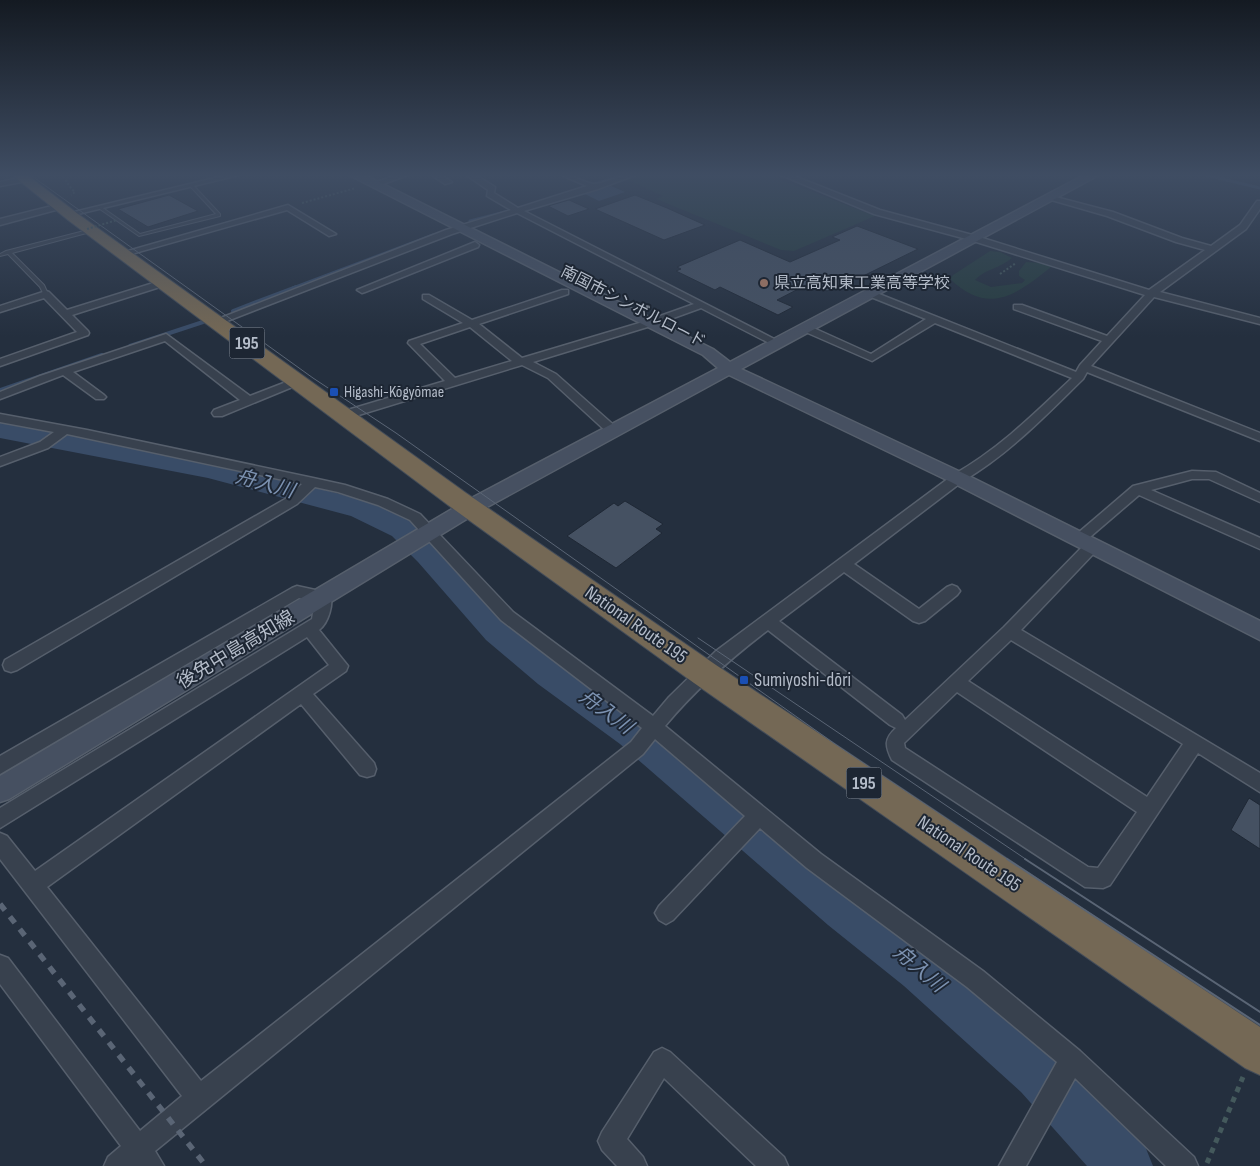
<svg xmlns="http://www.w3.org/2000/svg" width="1260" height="1166" font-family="'Sofia Sans Condensed','Noto Sans JP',sans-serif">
  <rect width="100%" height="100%" fill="#242f3e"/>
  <g fill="#263c3f">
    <polygon points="642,174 766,174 875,216 794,251 781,250 656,199 663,196 626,179"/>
    <path d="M990 251 1000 252 1012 258C1001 268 985 269 975 280L991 287 1022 283 1025 280 1019 276V271L1026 262 1043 263 1051 267C1016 295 989 316 950 279L953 275Z"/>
  </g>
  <polygon fill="#394c67" points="611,186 625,192 599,201 585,194"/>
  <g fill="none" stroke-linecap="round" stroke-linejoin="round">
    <g stroke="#394c67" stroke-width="3">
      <polyline points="1202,174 1260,188"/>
      <polyline points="595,184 627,174"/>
      <polyline points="470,221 509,211"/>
      <polyline points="293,288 433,235"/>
    </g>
    <g stroke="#394c67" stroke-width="4">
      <polyline points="233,311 296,287"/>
      <polyline points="130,346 203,322"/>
      <polyline points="0,390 102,355"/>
    </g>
    <polygon fill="#394c67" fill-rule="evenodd" points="0,422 208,460 371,502 414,522 440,546 510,620 564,662 648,720 860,893 938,952 1057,1056 1145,1146 1153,1166 1087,1166 1021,1092 904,986 828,925 620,744 538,684 486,640 418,562 392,536 351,516 208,478 0,438"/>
  </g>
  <g fill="#455162" stroke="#1f2835">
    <polygon points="169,195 198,211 148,227 118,209"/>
    <polygon points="635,195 667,208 705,225 664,240 595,209"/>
    <polygon points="569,200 589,209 568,216 548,206"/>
    <polygon points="857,226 918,249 857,279 854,278 827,291 810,283 777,300 793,307 778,315 720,287 715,290 676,271 681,269 677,267 740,240 790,262 840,240 832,237"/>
    <polygon points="625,501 663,524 656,529 662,533 616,568 567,536 614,503 618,506"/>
    <polygon points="1249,798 1260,805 1260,849 1231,830"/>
  </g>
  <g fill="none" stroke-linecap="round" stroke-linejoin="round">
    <g stroke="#565f6c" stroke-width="2">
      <g id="lane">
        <polygon points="191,185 193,185 220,214 220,216 139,236 97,207 100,206 140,234 216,214 191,187"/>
        <polygon points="92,229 94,230 94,231 12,253 44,285 48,294 48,295 44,295 40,287 8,254 0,256 0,254 6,251"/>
      </g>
    </g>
    <g stroke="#565f6c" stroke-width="3">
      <g id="street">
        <polygon points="231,174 243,174 70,216 66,214"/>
        <polygon points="399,174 410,174 378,186 371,184"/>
        <polygon points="430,174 439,174 452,182 445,184"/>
        <path d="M465 174H474L495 187 494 193 518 208 587 186 559 174C574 174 583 183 594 184 604 184 622 174 638 174L598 189 524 211 782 343 781 345H773L701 308 654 325 533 362 556 374 617 428 619 431 613 435 609 434 548 378 522 365 349 418H341L339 415 341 412 445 381 408 343 409 341 463 323 423 299V295H429L472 320 562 290H568V294L479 324 522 358 646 321 694 304 517 213 452 234 222 323H214L213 321 446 230 511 210 487 196 488 190ZM470 327 512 361 455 378 420 344Z"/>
        <path d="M779 174H789L880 210 976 236 1149 290 1205 250 1176 242 1107 216 1048 199V195L1113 212 1182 238 1211 246 1240 225 1257 201H1260V209L1246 229 1160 292 1260 318V324L1154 297 1091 366 1260 433V441L1087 372 1083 379C1045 416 1009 454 963 481L854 564 919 609 947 587 952 585 957 587 960 591 957 595 925 621 919 623 913 621 844 572 779 621 902 715 905 720 1004 627 1087 542H1097L1099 546 1097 550 1021 630 1260 773V792L1198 753 1110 885 1103 888 1085 887 892 760C885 746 884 739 896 728L890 725 768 630C730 659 696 689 665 726L821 854 983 971 1080 1051 1194 1157 1198 1166H1166L1075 1078 1026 1166H999L1057 1062 967 987 807 868 760 828 673 920 666 924 659 920 655 913 659 906 745 816 655 739 643 754 155 1151 164 1166H104L108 1157 121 1146 0 984V955L8 958 140 1131 182 1096 0 859V833L7 836 35 871 329 665 307 637 0 828V808L312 619 315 601 299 598 0 774V756L292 588 297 586 329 593C335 602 328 624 319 630L348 666 346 671 313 694 374 763 376 769 374 775 367 777 360 775 301 704 47 887 201 1081 631 742 642 728 501 620 410 520 378 505 338 492 315 487 297 504 17 670 11 672 5 670 3 665 5 660 287 498 302 484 67 434 48 448 0 466V457L40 442 54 432 0 422V414L87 430 313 478 345 485 388 499 420 514 513 612 653 716 669 697 716 651 953 475C999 449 1034 414 1072 378L935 323 872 361 801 330 800 328 801 326H809L871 354 926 319 866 295V291L869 290 1076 372 1080 365 1102 341 1014 309V305H1022L1107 336 1145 295 970 240 874 214ZM1011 640 1183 744 1147 797 968 681ZM957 692 1137 812 1098 868 1088 867 905 748 904 743Z"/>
        <polygon points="24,177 28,179 27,181 0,186 0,182"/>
        <polygon points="60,204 63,204 63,208 0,225 0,219"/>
        <polygon points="288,205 336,234 329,236 287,210 128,255 125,256 121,253"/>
        <polygon points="475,242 479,245 478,247 365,292 362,293 357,290"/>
        <polygon points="163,280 166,281 166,285 72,315 88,331 89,333 88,335 0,366 0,359 77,332 44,298 0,312 0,306 46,291 49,292 67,310"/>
        <polygon points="166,334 250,396 294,379 302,379 304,381 302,383 222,416 214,416 212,413 214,410 240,400 165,341 73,372 104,395 106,397 104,399 96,399 63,375 0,399 0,392 40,376"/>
        <polygon points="1192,471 1216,472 1260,493 1260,502 1209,479 1192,479 1151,490 1260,538 1260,549 1139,495 1083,543 1073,543 1071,539 1133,486"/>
        <polygon points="662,1048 670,1052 784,1157 788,1166 756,1166 664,1078 627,1139 643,1157 647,1166 617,1166 602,1150 598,1141 602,1132 654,1052"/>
      </g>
    </g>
    <g stroke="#565f6c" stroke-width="3">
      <polygon id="secondary" points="350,174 363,174 713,349 730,362 1086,174 1098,174 1097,176 741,369 965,474 1260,621 1260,640 951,482 729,375 478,512 9,799 0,802 0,776 464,502 718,368 703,355 351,176"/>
    </g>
    <g stroke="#434c59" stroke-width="2">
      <polygon id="highway" points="11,174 26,174 78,214 466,493 716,665 1260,1027 1260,1075 1245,1068 694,683 448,505 68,220"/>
    </g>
    <g stroke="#44595c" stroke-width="2" stroke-dasharray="2 2" stroke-linecap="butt">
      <path d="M60 174C67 180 68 186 75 192L71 195"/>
      <polyline points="302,203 356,188"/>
      <polyline points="1000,274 1016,263"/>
    </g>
    <polyline stroke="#44595c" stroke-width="5" stroke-dasharray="5.5 5.5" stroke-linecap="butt" points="1207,1163 1243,1077"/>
    <use href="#lane" fill="#38414e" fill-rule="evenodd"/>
    <use href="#street" fill="#38414e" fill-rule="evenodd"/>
    <use href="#secondary" fill="#465061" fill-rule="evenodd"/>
    <use href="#highway" fill="#746855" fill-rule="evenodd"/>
    <g stroke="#5a6575" stroke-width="1">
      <polyline points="29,174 313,378 396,433 835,744 1009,860"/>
      <polyline points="698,638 1027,860"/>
    </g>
    <g stroke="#5a6575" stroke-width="2">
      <polyline points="1007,859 1260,1025"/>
      <polyline points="1025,859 1260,1012"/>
    </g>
    <polyline stroke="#5a6575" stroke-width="5.5" stroke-dasharray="8 8" stroke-linecap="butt" points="0,904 206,1166"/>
    <polyline stroke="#44595c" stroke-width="2" stroke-dasharray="2 2" stroke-linecap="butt" points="87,229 117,220"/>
  </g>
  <linearGradient id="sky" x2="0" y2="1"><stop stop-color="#141a22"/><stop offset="0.52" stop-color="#3f4d63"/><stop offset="1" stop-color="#3f4d63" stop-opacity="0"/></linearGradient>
  <rect width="1260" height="337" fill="url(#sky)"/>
  <circle fill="#8d6e63" stroke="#1d2633" stroke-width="2" cx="764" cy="283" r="5"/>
  <g fill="#1a4fb4" stroke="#1d2633" stroke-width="2">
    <rect x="329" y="387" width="10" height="10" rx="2.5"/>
    <rect x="739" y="675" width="10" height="10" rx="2.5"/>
  </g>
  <g text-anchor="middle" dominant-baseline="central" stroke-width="4" stroke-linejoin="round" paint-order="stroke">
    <g font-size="16" fill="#b4bcc9" stroke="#1d2633" text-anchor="start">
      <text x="774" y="283">県立高知東工業高等学校</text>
      <text x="344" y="392">Higashi-Kōgyōmae</text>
    </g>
    <g font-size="16" fill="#b4bcc9" stroke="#1d2633">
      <text transform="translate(633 307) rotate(27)">南国市シンボルロード</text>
    </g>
    <g fill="#1d2633" stroke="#878f9c" stroke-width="1">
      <rect x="229.5" y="327.5" width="35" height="31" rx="4"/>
      <rect x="846.5" y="767.5" width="35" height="31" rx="4"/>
    </g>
    <g font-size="18" font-weight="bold" fill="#b4bcc9">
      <text x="247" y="343">195</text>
      <text x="864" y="783">195</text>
    </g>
    <g font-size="19" fill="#b4bcc9" stroke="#1d2633">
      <text transform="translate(636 625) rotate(35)">National Route 195</text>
      <text transform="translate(236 650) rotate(-31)">後免中島高知線</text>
      <text transform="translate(969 854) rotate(34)">National Route 195</text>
    </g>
    <g font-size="19" fill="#b4bcc9" stroke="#1d2633" text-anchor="start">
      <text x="754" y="680">Sumiyoshi-dōri</text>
    </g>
    <g font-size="20" font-style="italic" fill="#7c92b1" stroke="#1d2633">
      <text transform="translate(265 484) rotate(15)">舟入川</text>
      <text transform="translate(606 712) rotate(36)">舟入川</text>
      <text transform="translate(919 969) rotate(40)">舟入川</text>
    </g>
  </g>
</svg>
